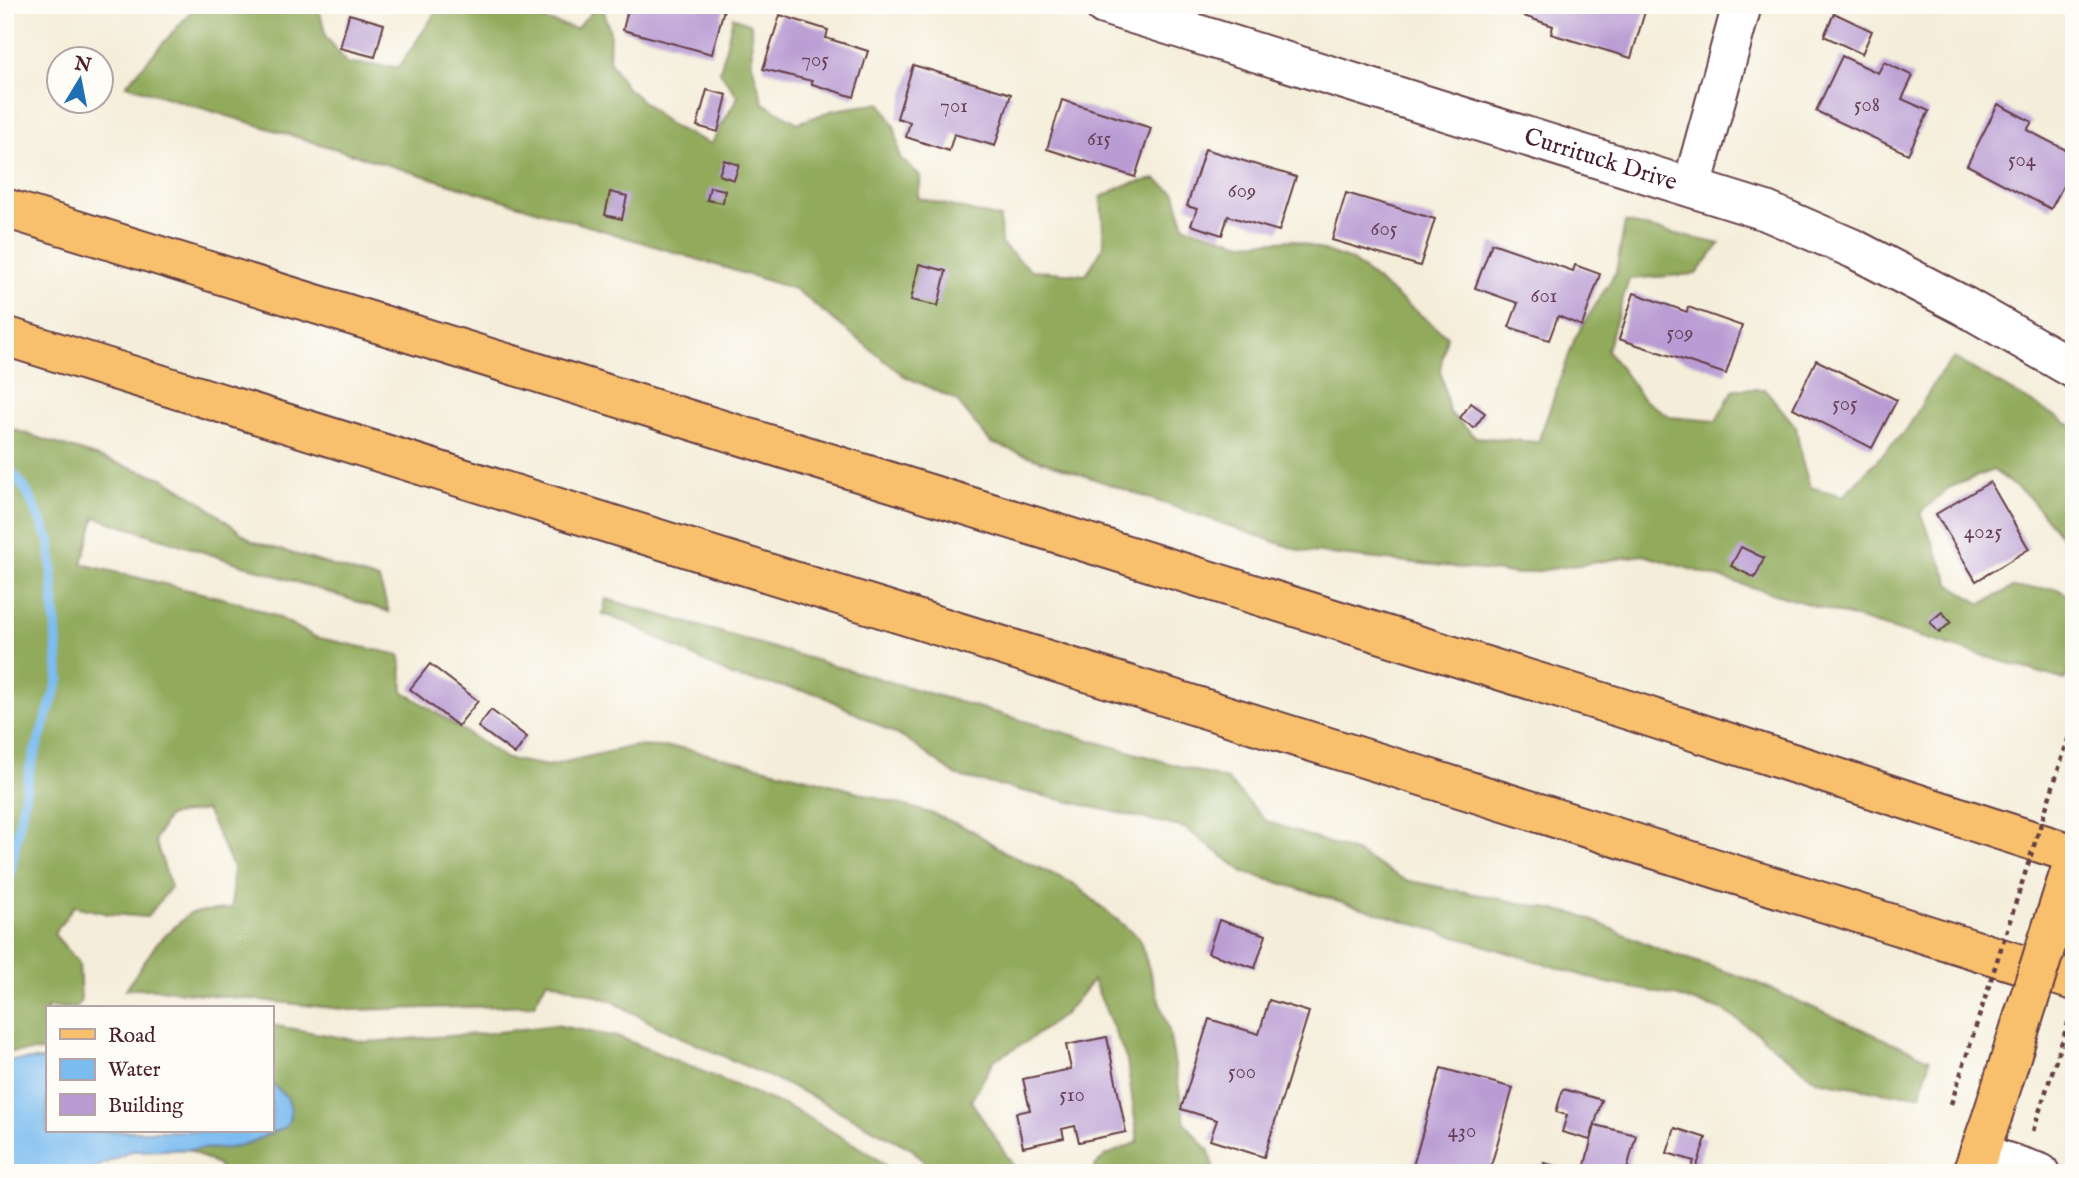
<svg xmlns="http://www.w3.org/2000/svg" width="2079" height="1178" font-family="'IM FELL English',serif">
  <rect width="100%" height="100%" fill="#fdfcf7"/>
  <filter id="ink" filterUnits="userSpaceOnUse"><feTurbulence type="fractalNoise" baseFrequency=".0143" numOctaves="2"/><feDisplacementMap in="SourceGraphic" scale="14" xChannelSelector="R" yChannelSelector="G"/><feConvolveMatrix kernelMatrix="1 2 1 2 8 2 1 2 1" color-interpolation-filters="sRGB"/></filter>
  <filter id="wash" filterUnits="userSpaceOnUse"><feTurbulence type="fractalNoise" baseFrequency=".00686" numOctaves="4" result="noise"/><feDisplacementMap in="SourceGraphic" scale="28" xChannelSelector="R" yChannelSelector="G"/><feGaussianBlur stdDeviation="1.57" result="paint"/><feColorMatrix in="noise" values="0 0 0 0 0 0 0 0 0 0 0 0 0 0 0 0 0 1.4 0 .05"/><feComposite in="paint" operator="in"/></filter>
  <g filter="url(#wash)">
    <rect width="100%" height="100%" fill="#f4edd9"/>
    <g fill="#91aa5c" stroke="#6e6444" stroke-width="2">
      <polygon points="197,5 318,5 326,37 347,63 399,67 434,15 437,5 493,5 576,29 598,5 602,5 610,32 609,60 626,87 671,126 711,144 738,97 720,72 733,17 751,24 752,64 763,103 798,123 834,110 881,103 895,128 900,158 921,177 918,198 1000,218 1001,244 1031,270 1086,275 1104,245 1101,197 1125,185 1155,179 1175,193 1184,226 1243,243 1293,240 1351,260 1447,336 1440,369 1449,412 1475,437 1538,442 1575,338 1616,272 1625,222 1720,244 1696,274 1629,279 1607,350 1644,400 1671,417 1716,421 1734,389 1765,389 1796,427 1802,461 1810,487 1843,496 1907,429 1939,375 1954,358 2074,427 2074,542 2061,536 2028,496 1993,470 1948,488 1920,513 1950,584 1981,604 2012,588 2055,588 2074,598 2074,657 2065,680 1643,555 1519,574 1301,551 991,443 956,400 904,376 795,289 126,85"/>
      <polygon points="5,427 163,478 200,501 252,541 379,580 389,612 95,517 82,564 238,602 278,617 315,637 400,655 403,691 507,759 548,766 634,746 683,748 820,781 933,814 973,831 1006,853 1073,883 1139,938 1169,1031 1185,1123 1209,1151 1215,1173 1097,1173 1095,1166 1106,1155 1138,1142 1127,1060 1093,980 1065,1014 1026,1042 994,1060 971,1101 1018,1173 935,1173 912,1149 807,1094 659,1027 612,1001 547,980 534,1005 351,1010 157,989 126,989 157,943 190,913 232,908 233,867 206,810 168,816 155,840 171,887 147,917 109,914 74,906 54,934 79,963 81,1000 77,1008 47,1008 47,1051 5,1052"/>
      <polygon points="606,599 1227,780 1266,821 1357,853 1405,880 1580,915 1661,950 1748,979 1930,1059 1921,1094 1892,1094 1816,1080 1753,1030 1722,1010 1675,996 1607,983 1244,872 1185,828 957,776 907,740 819,694 734,677 631,624 603,614"/>
      <polygon points="271,1025 366,1042 491,1033 555,1025 622,1038 795,1110 874,1156 894,1173 222,1173 219,1166 160,1134 271,1131"/>
    </g>
    <polygon fill="#7bbcf0" stroke="#626e8e" stroke-width="2" points="5,1060 47,1060 47,1131 271,1131 271,1083 287,1097 291,1109 289,1121 285,1127 252,1142 230,1148 131,1151 97,1167 92,1173 5,1173"/>
    <g fill="none" stroke-linecap="round" stroke-linejoin="round">
      <polyline stroke="#7bbcf0" stroke-width="10" points="5,463 26,490 50,541 59,679 30,768 5,900"/>
    </g>
    <g id="blocks">
      <g fill="#b99cd3">
        <polygon points="629,5 725,5 712,54 623,30"/>
        <polygon points="1527,5 1647,5 1631,58 1551,34 1553,26 1524,16"/>
        <polygon points="1834,13 1872,31 1862,54 1824,36"/>
        <polygon points="349,14 384,24 375,57 340,48"/>
        <polygon points="780,15 828,30 826,38 868,51 854,97 812,84 812,81 763,69"/>
        <polygon points="1842,56 1878,73 1884,62 1913,76 1902,99 1929,111 1908,154 1816,111"/>
        <polygon points="913,65 1011,94 995,146 954,134 949,151 906,137 910,122 897,118"/>
        <polygon points="707,90 727,95 718,132 697,126"/>
        <polygon points="1062,100 1151,128 1135,177 1047,149"/>
        <polygon points="1998,104 2032,122 2027,130 2074,154 2074,165 2051,209 1967,165"/>
        <polygon points="1205,149 1296,177 1279,231 1228,216 1222,235 1191,225 1197,209 1187,206"/>
        <polygon points="724,160 739,165 734,180 719,175"/>
        <polygon points="710,187 725,190 723,203 707,200"/>
        <polygon points="610,192 627,196 622,219 605,215"/>
        <polygon points="1346,193 1435,219 1420,266 1332,240"/>
        <polygon points="1492,243 1573,271 1575,265 1600,274 1582,326 1558,316 1549,340 1509,327 1518,303 1475,288"/>
        <polygon points="919,264 946,271 938,306 911,300"/>
        <polygon points="1634,293 1687,312 1688,307 1742,326 1726,374 1619,339"/>
        <polygon points="1816,360 1897,400 1872,448 1793,408"/>
        <polygon points="1471,403 1485,413 1474,428 1460,418"/>
        <polygon points="1990,482 2029,549 1976,581 1936,514"/>
        <polygon points="1741,547 1764,558 1755,578 1731,566"/>
        <polygon points="1942,612 1951,622 1939,633 1930,622"/>
        <polygon points="430,664 478,701 458,726 410,689"/>
        <polygon points="491,710 527,737 515,754 478,727"/>
        <polygon points="1219,920 1266,935 1255,968 1208,953"/>
        <polygon points="1269,1000 1309,1012 1264,1157 1210,1140 1217,1120 1181,1109 1209,1019 1259,1034"/>
        <polygon points="1107,1037 1126,1132 1079,1142 1075,1126 1062,1129 1064,1138 1023,1147 1016,1113 1030,1110 1023,1079 1071,1069 1066,1045"/>
        <polygon points="1441,1068 1513,1088 1489,1173 1411,1173"/>
        <polygon points="1563,1089 1602,1100 1590,1140 1562,1132 1567,1115 1556,1112"/>
        <polygon points="1595,1125 1636,1135 1626,1173 1583,1173"/>
        <polygon points="1675,1128 1706,1138 1696,1169 1707,1173 1690,1173 1694,1161 1667,1153"/>
        <polygon points="1544,1163 1578,1172 1578,1173 1542,1173"/>
      </g>
    </g>
  </g>
  <g filter="url(#ink)">
    <use href="#blocks" fill-opacity="0" stroke="#643e45" stroke-width="2"/>
    <g fill="none" stroke-linecap="round" stroke-linejoin="round">
      <g stroke="#643e45" stroke-width="42">
        <g id="minor">
          <path id="s1" d="M1104 5 1766 211 1854 249 1964 306 2074 369"/>
          <polyline points="1692,187 1742,5"/>
          <polyline points="1979,1153 2040,1173"/>
        </g>
      </g>
      <g stroke="#643e45" stroke-width="42">
        <g id="major">
          <polyline points="2044,952 2074,859"/>
          <polyline points="1972,1173 1992,1117"/>
        </g>
      </g>
      <g stroke="#643e45" stroke-width="42">
        <g id="highway">
          <polyline points="5,208 1628,710 2074,854"/>
          <polyline points="5,336 1412,773 2074,981"/>
        </g>
      </g>
      <polyline stroke="#643e45" stroke-width="4.5" stroke-dasharray="5 5" stroke-linecap="butt" points="2033,1131 2070,1017"/>
      <use href="#minor" stroke="#fff" stroke-width="38"/>
      <use href="#major" stroke="#f8bf6c" stroke-width="38"/>
      <use href="#highway" stroke="#f8bf6c" stroke-width="38"/>
      <g stroke="#643e45" stroke-width="42" stroke-linecap="butt">
        <polyline id="major-bridge" points="1992,1117 2044,952"/>
      </g>
      <polyline stroke="#643e45" stroke-width="4.5" stroke-dasharray="5 5" stroke-linecap="butt" points="1951,1104 2074,721"/>
      <use href="#major-bridge" stroke="#f8bf6c" stroke-width="38"/>
    </g>
  </g>
  <g text-anchor="middle" dominant-baseline="central" stroke-width="7" stroke-linejoin="round" paint-order="stroke">
    <g font-size="21" fill="#663e55">
      <text x="815" y="60">705</text>
      <text x="1867" y="105">508</text>
      <text x="954" y="106">701</text>
      <text x="1099" y="139">615</text>
      <text x="2022" y="160">504</text>
      <text x="1242" y="191">609</text>
      <text x="1384" y="229">605</text>
      <text x="1544" y="296">601</text>
      <text x="1680" y="333">509</text>
      <text x="1845" y="404">505</text>
      <text x="1983" y="532">4025</text>
      <text x="1242" y="1072">500</text>
      <text x="1072" y="1095">510</text>
      <text x="1462" y="1131">430</text>
    </g>
    <g font-size="24" fill="#4a1f2b" stroke="#fdfcf7">
      <text stroke="none"><textPath href="#s1" startOffset="520">Currituck Drive</textPath></text>
    </g>
  </g>
  <rect width="2079" height="1178" fill="none" stroke="#fdfcf7" stroke-width="28"/>
  <rect x="46" y="1006" width="228" height="126" fill="#fdfcf7" stroke="#b5a4a5" stroke-width="2"/>
  <rect x="60" y="1029" width="35" height="10" fill="#f8bf6c" stroke="#b5a4a5" stroke-width="2"/>
  <text x="108" y="1042" font-size="21" fill="#4a1f2b">Road</text>
  <rect x="60" y="1059" width="35" height="21" fill="#7bbcf0" stroke="#b5a4a5" stroke-width="2"/>
  <text x="108" y="1076" font-size="21" fill="#4a1f2b">Water</text>
  <rect x="60" y="1094" width="35" height="21" fill="#b99cd3" stroke="#b5a4a5" stroke-width="2"/>
  <text x="108" y="1112" font-size="21" fill="#4a1f2b">Building</text>
  <g transform="translate(80 80) rotate(10)"><circle r="33" fill="#fdfcf7" stroke="#b5a4a5" stroke-width="2"/>
  <path d="M0-5L12 26L0 18L-12 26Z" fill="#1f6fb2"/>
  <text y="-10" font-size="19" font-weight="bold" text-anchor="middle" fill="#4a1f2b">N</text>
  </g>
</svg>
